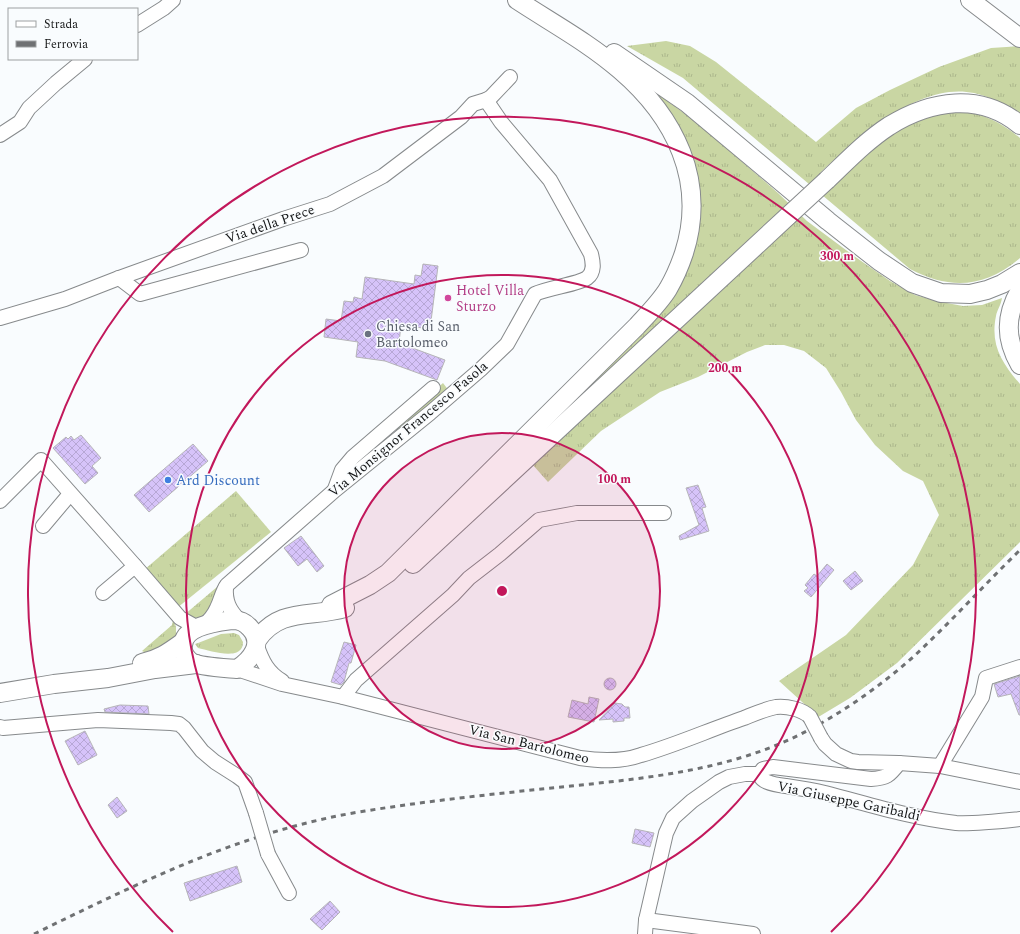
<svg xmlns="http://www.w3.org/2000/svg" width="1020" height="934" font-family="Spectral,serif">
  <defs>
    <pattern id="grass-tufts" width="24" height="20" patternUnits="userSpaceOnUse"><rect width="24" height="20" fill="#c9d6a3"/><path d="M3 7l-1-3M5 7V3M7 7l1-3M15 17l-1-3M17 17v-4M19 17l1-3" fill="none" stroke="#acb78c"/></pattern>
    <pattern id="building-cross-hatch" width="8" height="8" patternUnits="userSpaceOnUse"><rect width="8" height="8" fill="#d6c3f9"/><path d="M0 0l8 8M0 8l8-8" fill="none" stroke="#b7a7d5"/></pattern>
  </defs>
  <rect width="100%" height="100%" fill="#f9fcfe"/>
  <g fill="url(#grass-tufts)">
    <path d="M666 41 690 46 716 62 816 142 856 108 890 90 939 67 991 48 1020 46V115C1006 105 991 97 974 93 919 81 856 139 820 173L827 180C839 172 851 165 863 157 872 151 879 144 887 138 914 120 951 105 983 116 997 121 1009 129 1020 138V258C985 288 950 290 910 269L683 78 627 46Z"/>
    <path d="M659 95 695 121 778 193 807 221 854 256 890 281 915 295 936 301 963 306 982 305 1002 298C1001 305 997 310 996 316 990 345 1002 363 1020 384V542L897 663 850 698 815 719 812 711 779 681 846 635 913 565 939 515 923 481 903 471 875 445 856 420 841 392 826 368 804 351 784 345H765L747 352 698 377 660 392 601 431 548 482 532 464 794 223 788 216 524 449 646 326 697 225 657 97Z"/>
    <polygon points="443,383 449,391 399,434 393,427"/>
    <polygon points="236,491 271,532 177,608 144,570"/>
    <path d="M217 587C215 593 216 600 213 606 208 619 195 620 184 615Z"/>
    <polygon points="173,620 176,627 176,637 150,655 142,651 172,625"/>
    <path d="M234 633 239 635 243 642C243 662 211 651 198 648L195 644 198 643 221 634Z"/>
  </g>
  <g fill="url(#building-cross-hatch)" stroke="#b6b5b8">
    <polygon points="423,264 438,266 430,329 401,325 399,343 445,360 437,380 385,361 356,357 358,342 324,337 326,319 341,321 344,301 353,302 354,297 362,299 365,277 414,284 415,275 421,276"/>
    <polygon points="81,435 101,458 92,466 98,473 85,484 53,448 66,437 68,439 71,436 74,440"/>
    <polygon points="193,444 208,461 149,512 134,495"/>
    <polygon points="698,485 706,507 702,508 709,531 680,540 679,536 699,525 686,488"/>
    <polygon points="301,536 324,566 317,572 307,559 298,566 284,548"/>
    <polygon points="827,564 834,570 811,597 804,591 808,588 805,585 814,574 817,576"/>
    <polygon points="855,571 863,581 851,590 843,581"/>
    <polygon points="344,642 356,645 351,663 349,663 344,682 341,685 331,682"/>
    <polygon points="1020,676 1020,715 1019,715 1011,694 998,697 994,684"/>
    <circle cx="610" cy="684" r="6"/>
    <polygon points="589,697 599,699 594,722 568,717 572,700 588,704"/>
    <polygon points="615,703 622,704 625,707 629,707 630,718 624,718 624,721 613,722 613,719 599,720"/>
    <polygon points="120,705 148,706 149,714 105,712 104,709"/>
    <polygon points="85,731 97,755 78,765 65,741"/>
    <polygon points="117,797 127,811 117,818 108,805"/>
    <polygon points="635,829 654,833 650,847 632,843"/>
    <polygon points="237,866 242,882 190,901 184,883"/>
    <polygon points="330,901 340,912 322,930 310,919"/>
  </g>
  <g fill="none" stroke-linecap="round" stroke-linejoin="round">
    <g stroke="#878a8c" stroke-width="16">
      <g id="minor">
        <polyline points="137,25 164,8 173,0"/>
        <polyline points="0,135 20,122 29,108 56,83 85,59"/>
        <polyline points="119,278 140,294 301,250"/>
        <polyline points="0,318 65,299 119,278 283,219 330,204 383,176 461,117 473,104 486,100 491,97 510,77"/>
        <polyline points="335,489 342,470 353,457 433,388"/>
        <polyline points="0,501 41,460 135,566 180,618 198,628"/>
        <polyline points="43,526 70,494"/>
        <path d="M226 587C225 601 229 610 239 620"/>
        <polyline points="103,593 135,566"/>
        <path d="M203 626C209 621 214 615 217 608 221 600 222 592 227 585L335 490 430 413 481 369 507 344 535 294C547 288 579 284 587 278 595 272 593 262 591 254L550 180 501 122 486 100"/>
        <path d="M257 646C262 661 268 673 282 681"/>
        <path d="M237 669 282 684 343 697 580 758C601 761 621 762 641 755 676 745 709 730 744 718 754 714 765 709 776 707 787 706 802 709 810 717"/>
        <polyline points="343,697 356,680 453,595 469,578 500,554 539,520 577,513 664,513"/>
        <polyline points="0,727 3,728 98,720 171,723 179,724 184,728 202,751 215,762 237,776 245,782 256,813"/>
        <polyline points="821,738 825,744 836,754 851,761 858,762 899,763 940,766 1020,782"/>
        <path d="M899 763C889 776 887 778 871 779L773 767 763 769C752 782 778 785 786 786 799 788 812 790 825 793 868 804 911 818 956 823 975 824 1001 821 1020 819"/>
        <polyline points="940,766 982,697 986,678 1020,667"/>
        <polyline points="268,854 289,893"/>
        <polyline points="646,920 753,934"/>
        <polyline points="645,934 646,920 666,833 673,818 692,801 719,782 729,777 745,774 760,774"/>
      </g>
    </g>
    <g stroke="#878a8c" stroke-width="20">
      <g id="major">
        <polyline points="970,0 1020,38"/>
        <polyline points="614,53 687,103 828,221 879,261 912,283 941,293 970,294 987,290 1002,284 1020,273"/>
        <path d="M827 180C847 161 866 141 889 126 931 100 980 92 1020 125"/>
        <path d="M1020 290C1005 316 1005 339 1020 365"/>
        <polyline points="413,564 788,216"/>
        <path d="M331 605 370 585 388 573 637 326C648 314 660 302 668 289 675 277 680 265 684 253 707 181 675 117 620 70 589 43 552 23 517 0"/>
        <path d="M233 620C240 620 245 622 250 628 265 643 251 660 237 669 226 668 200 667 191 662 186 658 182 652 183 646 183 625 218 622 233 620Z"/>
        <path d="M257 640C280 607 311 618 345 608"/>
        <path d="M142 663C160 659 169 652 183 642"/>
        <polyline points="0,693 54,684 108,678 155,669 196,664"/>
      </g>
    </g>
    <use href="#minor" stroke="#fff" stroke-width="14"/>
    <use href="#major" stroke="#fff" stroke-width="18"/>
    <path stroke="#6f7173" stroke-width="3" stroke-dasharray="5 5" stroke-linecap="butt" d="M34 934C143 881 245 830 365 811 434 800 503 793 571 786 649 778 728 770 799 735 839 715 878 688 912 658 949 624 983 586 1020 550"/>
    <g stroke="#878a8c" stroke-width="16" stroke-linecap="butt">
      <g id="minor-bridge">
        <polyline points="810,717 821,738"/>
        <polyline points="256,813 268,854"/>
      </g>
    </g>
    <g stroke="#878a8c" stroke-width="20" stroke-linecap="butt">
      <polyline id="major-bridge" points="788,216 827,180"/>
    </g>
    <use href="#minor-bridge" stroke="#fff" stroke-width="14"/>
    <use href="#major-bridge" stroke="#fff" stroke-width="18"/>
  </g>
  <circle cx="502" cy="591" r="158" fill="#c2185b" fill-opacity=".12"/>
  <g fill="none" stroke="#c2185b" stroke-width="2">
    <circle cx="502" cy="591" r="158"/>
    <circle cx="502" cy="591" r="316"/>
    <path d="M173 932A474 474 0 1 1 831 932"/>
  </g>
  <circle fill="#d1479c" stroke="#f9fcfe" stroke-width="1.5" cx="448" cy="298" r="4"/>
  <circle fill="#6b7280" stroke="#f9fcfe" stroke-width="1.5" cx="368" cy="334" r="4"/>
  <circle fill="#3f7fe0" stroke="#f9fcfe" stroke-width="1.5" cx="168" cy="480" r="4"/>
  <g text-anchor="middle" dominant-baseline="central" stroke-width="3" stroke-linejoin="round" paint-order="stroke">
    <g font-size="14" fill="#141516" stroke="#f9fcfe">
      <text transform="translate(270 224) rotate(-19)">Via della Prece</text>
      <text transform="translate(408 429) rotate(-40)">Via Monsignor Francesco Fasola</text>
      <text transform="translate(529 744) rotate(14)">Via San Bartolomeo</text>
      <text transform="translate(849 801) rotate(12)">Via Giuseppe Garibaldi</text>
    </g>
    <g font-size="14" fill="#b23c85" stroke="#f9fcfe" text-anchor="start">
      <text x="456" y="290">Hotel Villa<tspan x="456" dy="16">Sturzo</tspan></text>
    </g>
    <g font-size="14" fill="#5b616d" stroke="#f9fcfe" text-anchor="start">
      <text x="376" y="326">Chiesa di San<tspan x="376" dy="16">Bartolomeo</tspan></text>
    </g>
    <g font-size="14" fill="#366cbe" stroke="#f9fcfe" text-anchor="start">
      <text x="176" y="480">Ard Discount</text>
    </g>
  </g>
  <circle cx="502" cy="591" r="6" fill="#c2185b" stroke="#f9fcfe" stroke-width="2"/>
  <g font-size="12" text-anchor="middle" font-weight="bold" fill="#c2185b" stroke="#f9fcfe" stroke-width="3" stroke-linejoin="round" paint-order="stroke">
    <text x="837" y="260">300 m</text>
    <text x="725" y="372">200 m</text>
    <text x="614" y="483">100 m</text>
  </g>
  <rect x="8" y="8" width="130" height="52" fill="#f9fcfe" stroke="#9da0a1"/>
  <rect x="16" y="21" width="20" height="6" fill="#ffffff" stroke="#9da0a1"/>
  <text x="44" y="28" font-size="12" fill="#141516">Strada</text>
  <rect x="16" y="41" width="20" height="6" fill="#6f7173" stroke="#9da0a1"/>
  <text x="44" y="48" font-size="12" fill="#141516">Ferrovia</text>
</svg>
